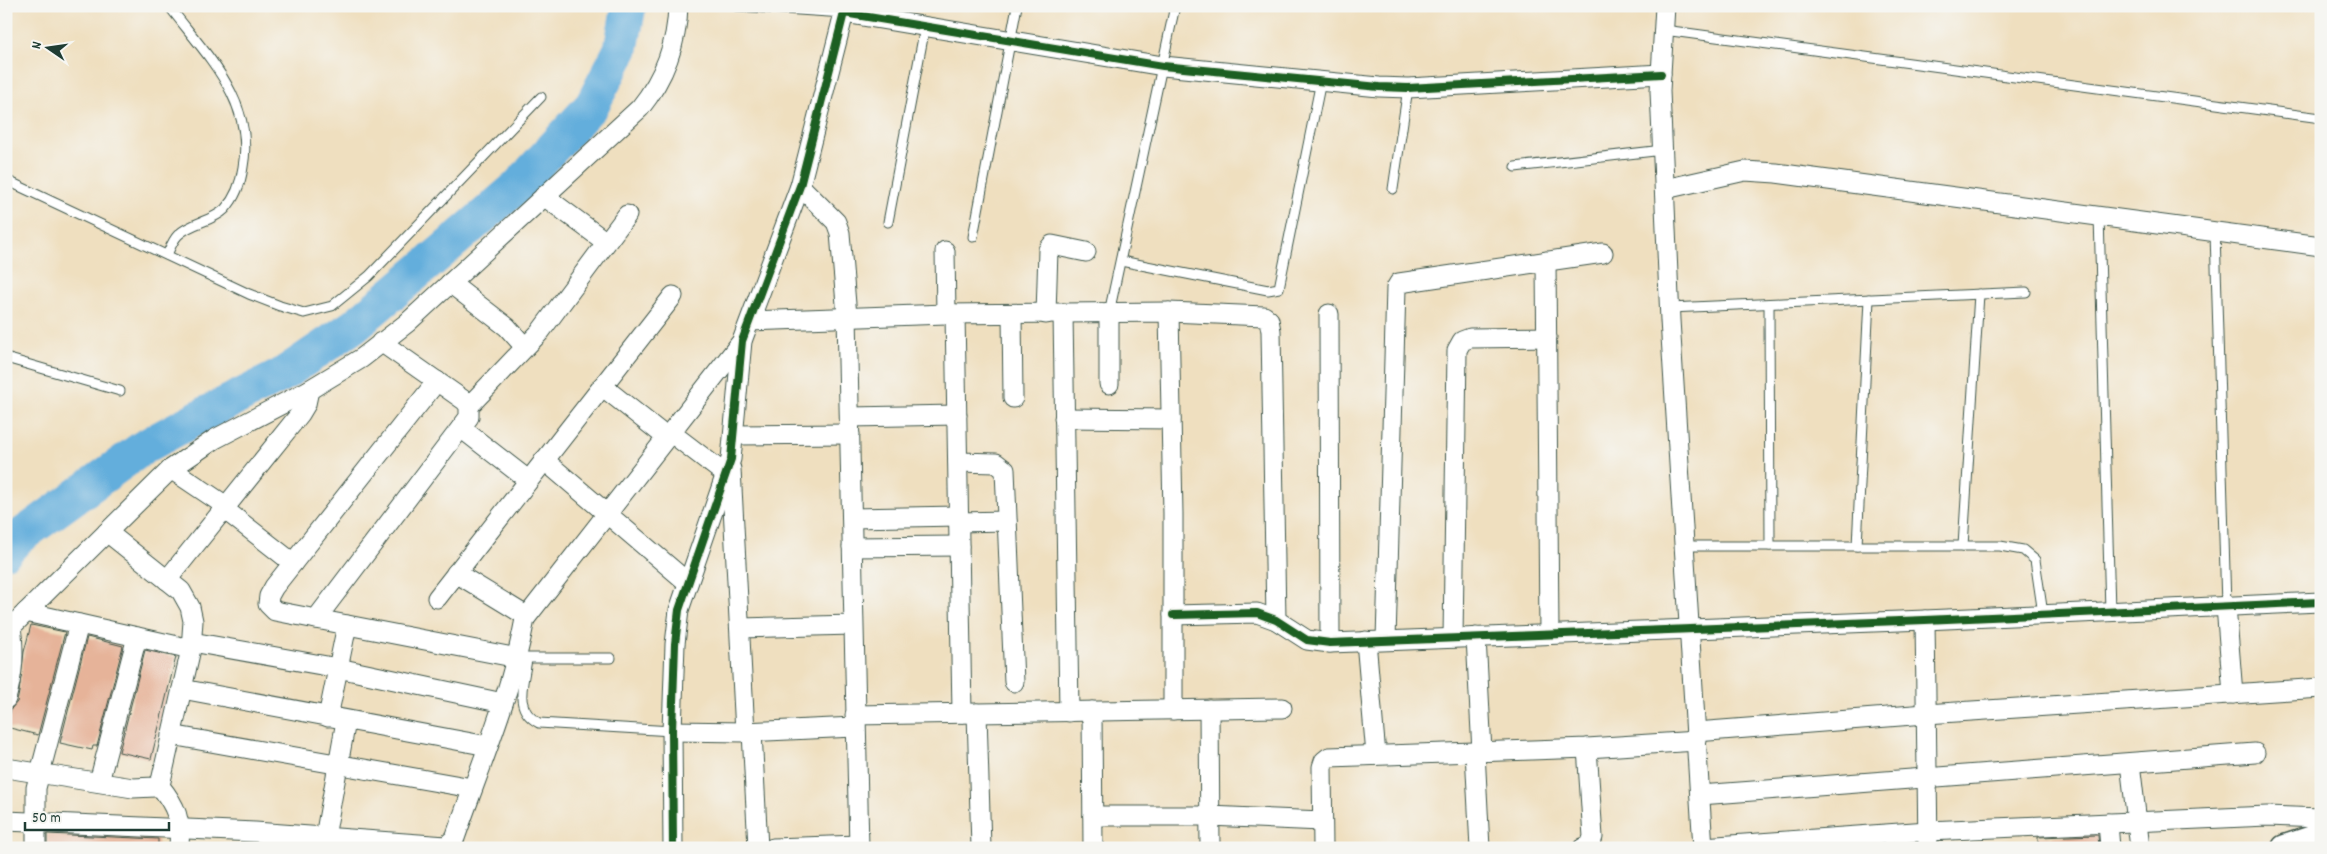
<svg xmlns="http://www.w3.org/2000/svg" width="2327" height="854" font-family="Dekko,sans-serif">
  <rect width="100%" height="100%" fill="#f6f6f2"/>
  <filter id="ink" filterUnits="userSpaceOnUse"><feTurbulence type="fractalNoise" baseFrequency=".02" numOctaves="2"/><feDisplacementMap in="SourceGraphic" scale="10" xChannelSelector="R" yChannelSelector="G"/><feConvolveMatrix kernelMatrix="1 2 1 2 8 2 1 2 1" color-interpolation-filters="sRGB"/></filter>
  <filter id="wash" filterUnits="userSpaceOnUse"><feTurbulence type="fractalNoise" baseFrequency=".0096" numOctaves="4" result="noise"/><feDisplacementMap in="SourceGraphic" scale="20" xChannelSelector="R" yChannelSelector="G"/><feGaussianBlur stdDeviation="1.12" result="paint"/><feColorMatrix in="noise" values="0 0 0 0 0 0 0 0 0 0 0 0 0 0 0 0 0 1.4 0 .05"/><feComposite in="paint" operator="in"/></filter>
  <g filter="url(#wash)">
    <rect width="100%" height="100%" fill="#efdfbf"/>
    <g fill="none" stroke-linecap="round" stroke-linejoin="round">
      <polyline stroke="#64aedc" stroke-width="35" points="6,551 18,538 144,447 197,418 282,375 354,326 445,249 517,187 592,105 621,49 629,6"/>
    </g>
    <g id="blocks">
      <g fill="#e6b399">
        <polygon points="31,625 65,632 38,735 6,727 11,709 17,702 19,692 24,652"/>
        <polygon points="87,637 123,646 97,746 93,746 92,750 60,743"/>
        <polygon points="145,650 176,657 151,759 119,752"/>
        <polygon points="47,834 158,839 158,848 47,848"/>
        <polygon points="2098,835 2099,848 2038,848 2038,837"/>
      </g>
    </g>
  </g>
  <g filter="url(#ink)">
    <use href="#blocks" fill-opacity="0" stroke="#3e5549" stroke-width="1"/>
    <g fill="none" stroke-linecap="round" stroke-linejoin="round">
      <g stroke="#3e5549" stroke-width="11">
        <g id="service">
          <polyline points="736,6 844,13 844,11"/>
          <polyline points="1664,30 2321,118"/>
          <polyline points="1515,167 1663,150"/>
          <polyline points="6,180 249,294 280,306 304,313 332,306 369,276 541,97"/>
          <polyline points="1393,189 1408,88"/>
          <polyline points="2099,216 2110,611"/>
          <polyline points="888,222 925,27"/>
          <polyline points="2215,232 2226,606"/>
          <polyline points="973,237 1017,6"/>
          <path d="M167 255C170 248 173 240 178 235 191 222 212 222 225 209 235 198 241 182 243 167 255 101 206 55 169 6"/>
          <polyline points="1121,261 1268,290 1279,288 1321,81"/>
          <polyline points="1769,304 1770,546"/>
          <polyline points="1670,308 2026,292"/>
          <polyline points="1109,313 1175,6"/>
          <polyline points="6,358 120,391"/>
          <polyline points="1685,546 2000,546 2023,550 2035,560 2043,614"/>
          <polyline points="1857,546 1869,299"/>
          <polyline points="1963,546 1979,294"/>
          <polyline points="523,658 611,658"/>
          <path d="M527 659C524 683 512 709 539 723L672 731"/>
        </g>
      </g>
      <g stroke="#3e5549" stroke-width="21">
        <g id="minor">
          <polyline points="1665,6 1660,91 1670,320 1703,848"/>
          <polyline points="800,186 836,222 840,233 847,316 859,848"/>
          <polyline points="1665,189 1745,171 1776,173 2321,246"/>
          <polyline points="544,196 606,242"/>
          <polyline points="945,251 946,314"/>
          <polyline points="1546,261 1549,634"/>
          <polyline points="450,283 507,327 525,347"/>
          <polyline points="1169,312 1173,514 1173,710"/>
          <polyline points="1063,313 1069,712"/>
          <polyline points="955,314 962,713"/>
          <polyline points="1012,314 1013,398"/>
          <polyline points="1046,314 1048,250 1052,245 1086,252"/>
          <polyline points="1329,314 1330,643"/>
          <polyline points="750,321 946,314 1169,312 1264,316 1269,320 1271,331 1276,620"/>
          <polyline points="437,381 274,587 269,596 268,604 275,611 518,658"/>
          <polyline points="1109,384 1109,313"/>
          <polyline points="602,386 666,437"/>
          <polyline points="469,406 540,332 627,215"/>
          <polyline points="850,417 957,415"/>
          <polyline points="1064,418 1171,419"/>
          <polyline points="461,428 528,480"/>
          <polyline points="670,432 725,474"/>
          <polyline points="735,435 850,434"/>
          <polyline points="544,460 687,582"/>
          <polyline points="958,462 996,463 1005,470 1014,682"/>
          <polyline points="171,469 226,506"/>
          <polyline points="731,469 745,732"/>
          <polyline points="224,509 293,563"/>
          <polyline points="852,518 959,516"/>
          <polyline points="959,522 1007,521"/>
          <polyline points="852,547 959,546"/>
          <polyline points="167,580 300,414 306,404 309,390"/>
          <polyline points="437,598 673,296"/>
          <polyline points="2226,606 2233,694"/>
          <polyline points="26,612 191,649"/>
          <polyline points="1173,615 1257,613 1276,620 1307,640 1330,643 1925,620 2321,602"/>
          <polyline points="316,619 469,417 469,406 465,401 381,342"/>
          <polyline points="525,619 742,341"/>
          <polyline points="1925,620 1928,848"/>
          <polyline points="740,628 853,625"/>
          <path d="M6 632 171 469 215 439 309 390 362 358 407 323 640 108C664 78 677 45 678 6"/>
          <polyline points="1476,637 1482,752"/>
          <polyline points="1453,638 1457,350 1462,341 1470,338 1547,337"/>
          <polyline points="1386,640 1396,288 1399,283 1603,253"/>
          <polyline points="1366,641 1376,755"/>
          <polyline points="192,642 338,668 503,703"/>
          <polyline points="182,689 488,746"/>
          <path d="M6 699C13 674 15 653 11 627"/>
          <polyline points="1209,709 1210,848"/>
          <polyline points="1092,711 1093,848"/>
          <polyline points="977,713 981,848"/>
          <polyline points="855,715 1282,708"/>
          <polyline points="328,717 347,625"/>
          <polyline points="672,731 745,732 855,727"/>
          <polyline points="752,732 758,848"/>
          <polyline points="1696,732 1926,714 2321,688"/>
          <polyline points="171,735 472,788"/>
          <polyline points="1475,752 1480,848"/>
          <polyline points="2130,763 2140,848"/>
          <polyline points="6,768 133,788 155,787 161,781 191,649 193,621 190,607 181,591 107,532"/>
          <polyline points="99,782 137,637"/>
          <path d="M159 785C177 807 181 819 179 848"/>
          <polyline points="1700,795 2255,753"/>
          <polyline points="1093,816 1209,816 1322,821"/>
          <path d="M6 821 255 832 446 846 455 838C480 766 511 695 525 619L523 614 456 573"/>
          <polyline points="2108,823 2110,848"/>
          <polyline points="1703,847 1928,831 2267,816 2321,818"/>
          <polyline points="36,848 36,788 79,624"/>
          <polyline points="323,848 346,721"/>
          <polyline points="673,848 672,731 675,644 679,610 731,459 742,341 800,186 844,13 1163,66 1379,87 1408,88 1661,74"/>
          <polyline points="773,848 859,845"/>
          <polyline points="1323,848 1322,767 1324,761 1329,757 1587,748 1697,741"/>
          <polyline points="1583,848 1590,845 1593,837 1587,748"/>
        </g>
      </g>
      <g stroke="#3e5549" stroke-width="29">
        <polyline id="secondary" points="2285,848 2321,836"/>
      </g>
      <use href="#service" stroke="#fff" stroke-width="9"/>
      <use href="#minor" stroke="#fff" stroke-width="19"/>
      <use href="#secondary" stroke="#fff" stroke-width="26"/>
      <g stroke="#f6f6f2" stroke-width="11">
        <g id="cycleway">
          <polyline points="1173,615 1257,613 1276,620 1307,640 1330,643 1925,620 2321,602"/>
          <polyline points="673,848 672,731 675,644 679,610 731,459 742,341 800,186 844,13 1163,66 1379,87 1408,88 1661,74"/>
        </g>
      </g>
      <use href="#cycleway" stroke="#1b5e20" stroke-width="8"/>
    </g>
  </g>
  <rect width="2327" height="854" fill="none" stroke="#f6f6f2" stroke-width="25"/>
  <g transform="translate(48 48) rotate(283)" stroke="#f6f6f2" stroke-width="4" paint-order="stroke">
  <path d="M0-4L9 19L0 12L-9 19Z" fill="#1f3d34"/>
  <text y="-8" font-size="14" font-weight="bold" text-anchor="middle" fill="#1f3d34">N</text>
  </g>
  <path d="M25 822v8h144v-8" fill="none" stroke="#1f3d34" stroke-width="2.5"/>
  <text x="32" y="822" font-size="15" fill="#1f3d34" stroke="#f6f6f2" stroke-width="4" paint-order="stroke">50 m</text>
</svg>
